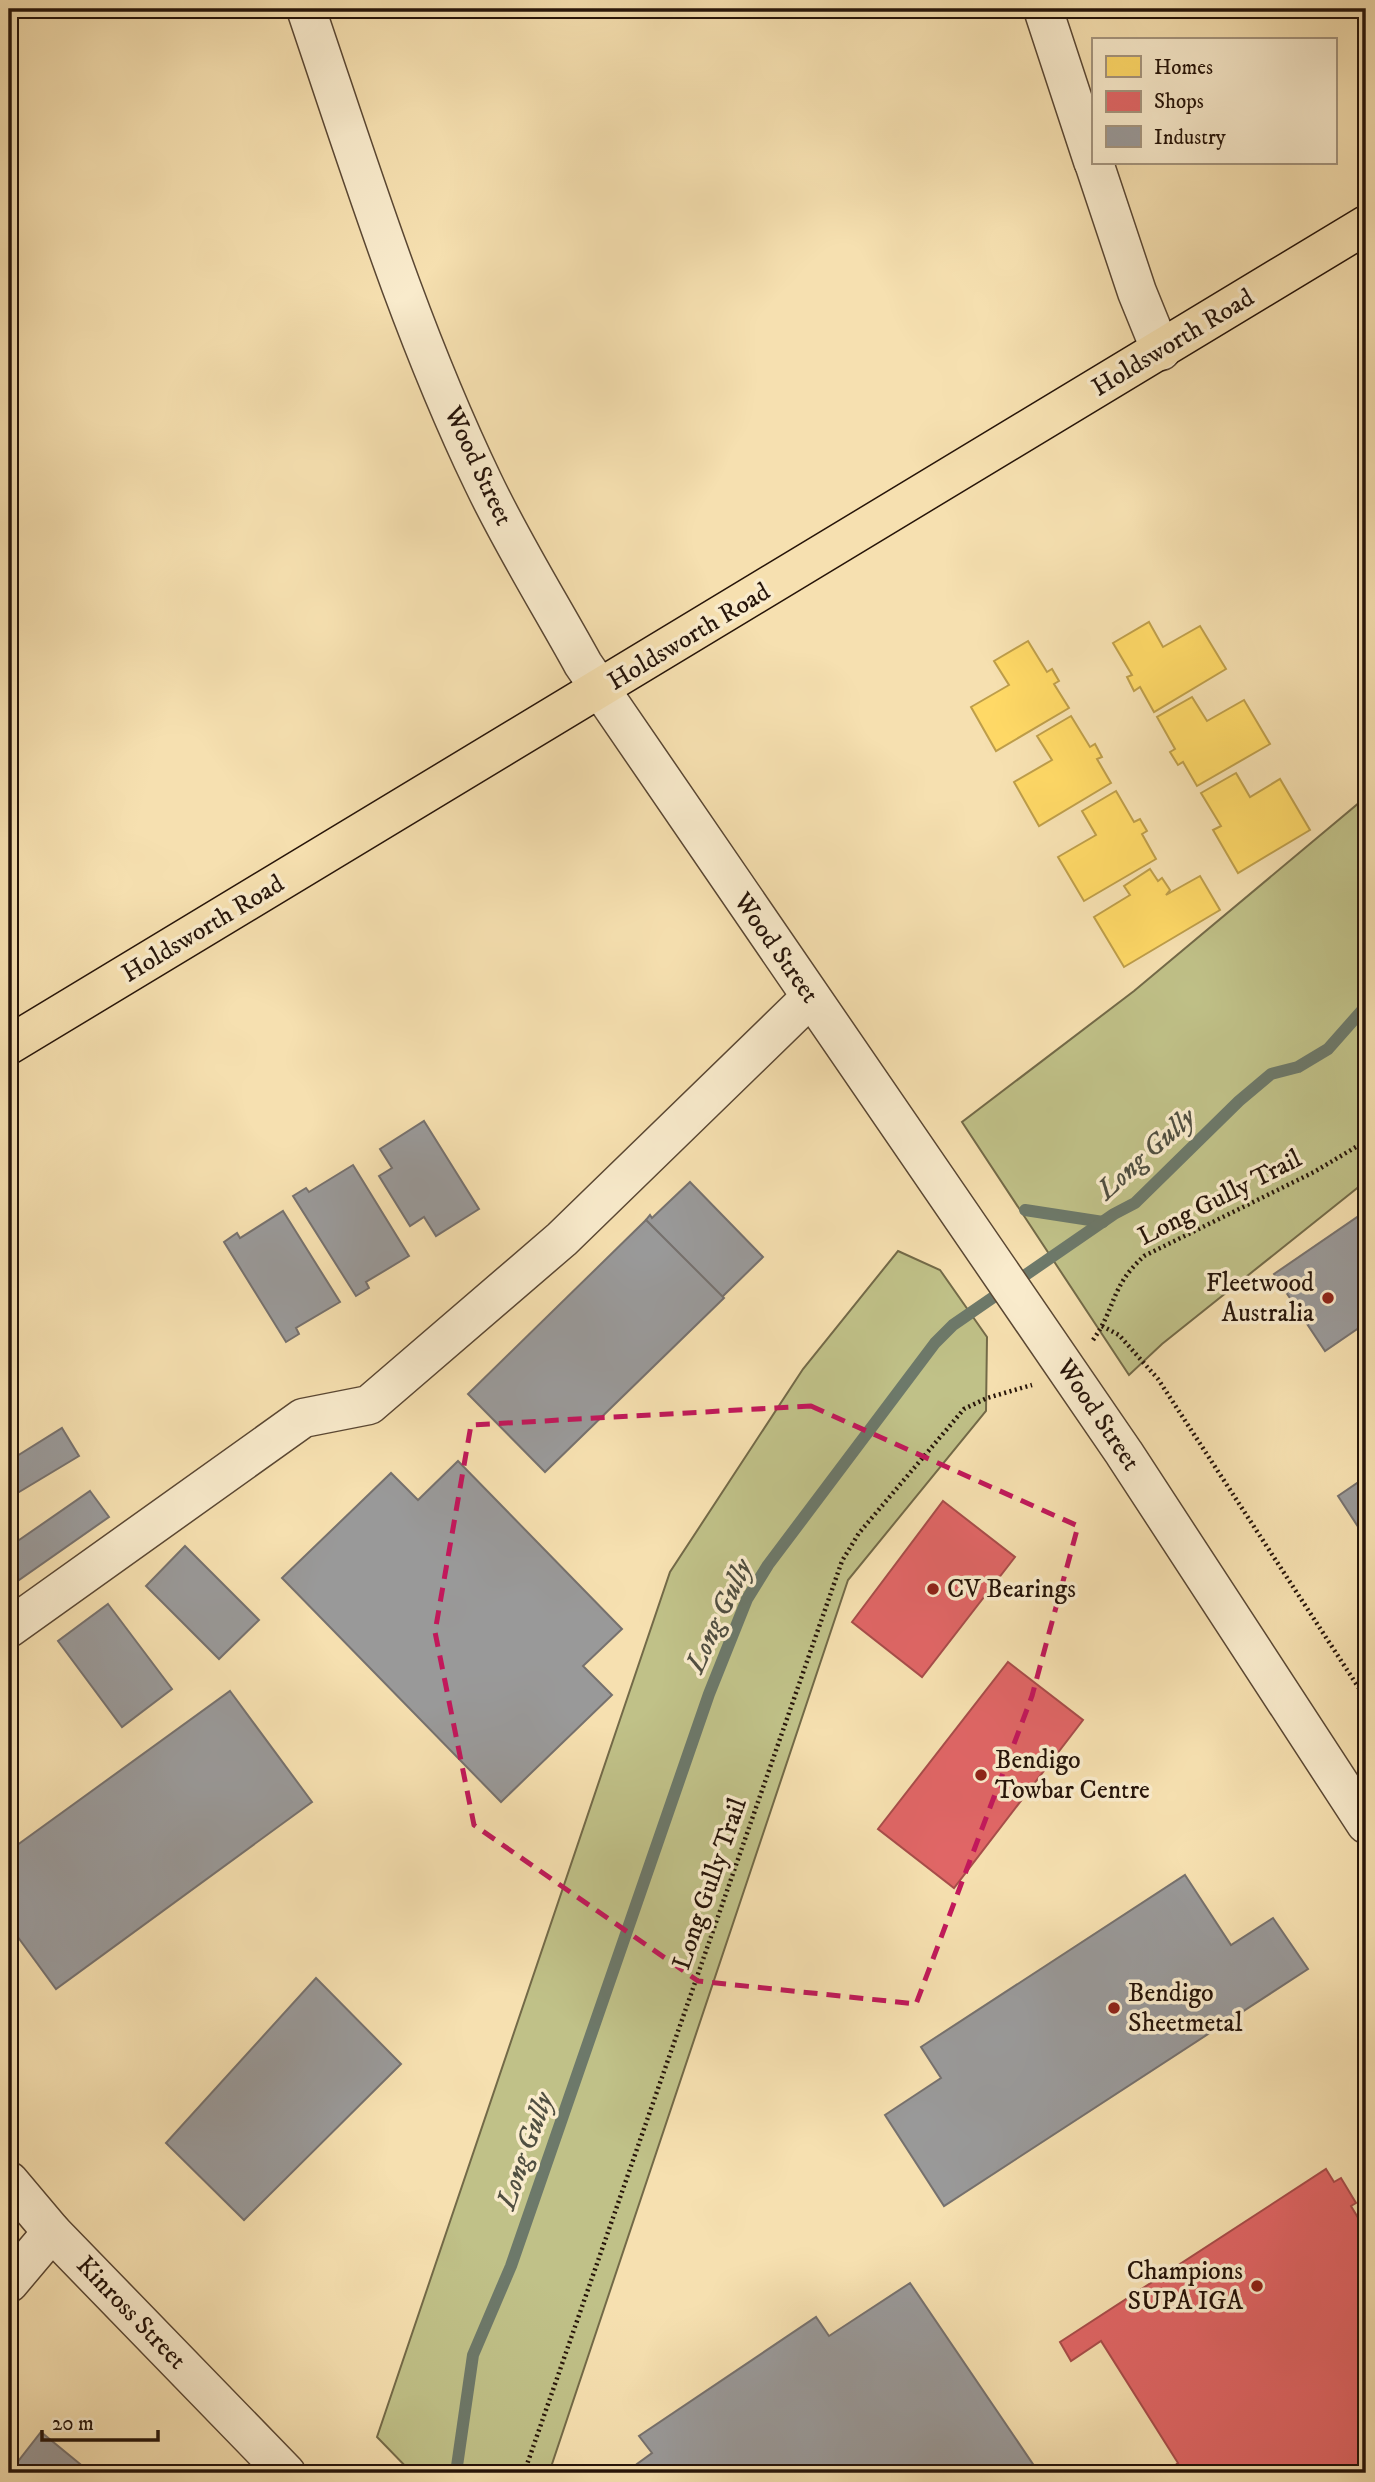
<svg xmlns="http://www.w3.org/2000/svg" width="1375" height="2482" font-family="'IM FELL DW Pica',serif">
  <rect width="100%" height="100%" fill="#f6e0b0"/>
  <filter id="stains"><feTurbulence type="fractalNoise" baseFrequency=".00286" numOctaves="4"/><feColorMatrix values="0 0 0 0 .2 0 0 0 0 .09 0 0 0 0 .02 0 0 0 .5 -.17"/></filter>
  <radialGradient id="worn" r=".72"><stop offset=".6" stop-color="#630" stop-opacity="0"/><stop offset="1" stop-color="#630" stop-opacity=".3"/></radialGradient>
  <g fill="#c0c188" stroke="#736a48" stroke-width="2">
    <polygon points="1366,797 1366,1181 1162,1344 1129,1375 962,1122 1134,991"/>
    <polygon points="898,1251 940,1270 987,1337 986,1411 848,1580 549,2473 412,2473 377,2437 670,1572 803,1369"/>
  </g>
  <g fill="#ffd966" stroke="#be9e4a" stroke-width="2">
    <polygon points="1149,622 1163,647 1200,626 1226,669 1154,712 1140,687 1134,691 1127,677 1132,675 1113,643"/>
    <polygon points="1028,641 1047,672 1052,669 1059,681 1054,684 1069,708 996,751 971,707 1009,685 994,661"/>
    <polygon points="1192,697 1207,721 1244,700 1270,744 1197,786 1183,762 1178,765 1170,752 1175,749 1157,717"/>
    <polygon points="1071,716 1090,747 1095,744 1102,757 1097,759 1111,783 1039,826 1014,782 1052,760 1037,736"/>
    <polygon points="1236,773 1250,797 1280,779 1310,830 1238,873 1213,830 1221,826 1201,793"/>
    <polygon points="1116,791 1134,822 1140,819 1147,831 1142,834 1156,859 1084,901 1058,857 1096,835 1082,811"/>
    <polygon points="1150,869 1158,881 1162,878 1170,890 1166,895 1200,876 1220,910 1124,967 1094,917 1130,895 1124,886"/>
  </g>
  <g fill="#e06666" stroke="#a84d4a" stroke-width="2">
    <polygon points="943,1501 1015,1557 922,1677 852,1622"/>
    <polygon points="1008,1662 1083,1720 954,1888 878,1829"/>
    <polygon points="1326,2169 1334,2182 1341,2178 1356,2203 1351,2206 1366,2231 1366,2473 1170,2473 1168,2471 1178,2463 1101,2341 1071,2361 1060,2342"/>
  </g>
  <g fill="#999" stroke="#76716e" stroke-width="2">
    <polygon points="424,1121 479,1209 436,1236 424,1217 410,1226 379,1176 392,1168 380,1149"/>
    <polygon points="353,1165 409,1256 366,1282 369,1288 356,1296 293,1196 306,1188 309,1192"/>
    <polygon points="690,1182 763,1257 722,1297 646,1220 650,1215 652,1218"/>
    <polygon points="283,1211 340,1302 296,1328 299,1334 286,1342 224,1242 237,1233 240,1238"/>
    <polygon points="1366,1211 1366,1323 1325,1351 1274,1274"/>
    <polygon points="646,1220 724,1298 545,1472 468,1394"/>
    <polygon points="62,1428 79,1456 9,1498 9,1461"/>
    <polygon points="458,1461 622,1629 583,1666 612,1695 501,1802 282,1578 391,1473 418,1500"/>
    <polygon points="1366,1477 1366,1539 1338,1496"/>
    <polygon points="90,1491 109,1517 9,1587 9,1547"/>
    <polygon points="185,1546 259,1620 219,1659 146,1586"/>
    <polygon points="108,1604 172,1689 122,1727 58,1641"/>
    <polygon points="230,1691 312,1802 56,1989 9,1925 9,1851"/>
    <polygon points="1185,1875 1231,1945 1273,1918 1308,1969 944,2206 885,2115 941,2078 921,2047"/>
    <polygon points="316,1978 401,2064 244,2220 166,2143"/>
    <polygon points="910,2283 1039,2473 644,2473 637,2464 652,2453 639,2436 816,2317 829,2336"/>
    <polygon points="41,2432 91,2473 9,2473"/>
  </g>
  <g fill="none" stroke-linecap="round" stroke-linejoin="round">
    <g stroke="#6d796a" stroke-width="12">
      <polyline points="1025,1210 1103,1222"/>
      <polyline points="456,2473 473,2355 511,2266 709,1694 747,1599 768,1565 935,1343 953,1325 1114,1214 1135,1203 1239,1101 1271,1074 1298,1067 1328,1049 1366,1006"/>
    </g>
    <g stroke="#5a4733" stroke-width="41">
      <g id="minor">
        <path d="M306 9C360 168 410 330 483 482 513 545 550 604 583 664L1124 1453 1366 1824"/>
        <polyline points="1043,9 1093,161"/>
        <polyline points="1094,163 1137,292 1161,351"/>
        <polyline points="9,1628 303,1418 369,1405 562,1239 810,998"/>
        <polyline points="9,2181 52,2232 286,2473"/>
        <polyline points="9,2283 52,2232"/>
      </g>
    </g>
    <g stroke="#261409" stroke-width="41">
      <polyline id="major" points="9,1045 1366,225"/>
    </g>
    <g stroke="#261409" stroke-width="4.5" stroke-dasharray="2 3.5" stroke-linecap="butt">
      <polyline points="1102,1326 1119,1335 1158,1379 1366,1699"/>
      <path d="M1093 1340C1116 1308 1110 1287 1144 1256L1314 1172 1366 1141"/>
      <polyline points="524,2473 842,1561 859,1533 964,1409 987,1398 1032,1385"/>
    </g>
    <use href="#minor" stroke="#f9ebcc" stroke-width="38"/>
    <use href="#major" stroke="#f6e0b0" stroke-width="38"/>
  </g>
  <path fill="none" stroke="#c2185b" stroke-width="5" stroke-dasharray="14 9" stroke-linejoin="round" d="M811 1406 1078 1526 1032 1696 916 2004 698 1981 474 1825 435 1632 471 1425Z"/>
  <g fill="#8f2418" stroke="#f9ebcc" stroke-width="2.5">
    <circle cx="1328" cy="1298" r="7"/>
    <circle cx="933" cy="1589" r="7"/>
    <circle cx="981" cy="1775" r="7"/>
    <circle cx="1114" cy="2008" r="7"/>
    <circle cx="1257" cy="2286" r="7"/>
  </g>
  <g text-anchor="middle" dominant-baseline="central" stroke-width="7" stroke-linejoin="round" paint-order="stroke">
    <g font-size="26" fill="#261409" stroke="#f9ebcc">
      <text transform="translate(1173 343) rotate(-31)">Holdsworth Road</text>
      <text transform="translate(478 466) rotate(65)">Wood Street</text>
      <text transform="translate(689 637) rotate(-31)">Holdsworth Road</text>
      <text transform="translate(203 929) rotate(-31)">Holdsworth Road</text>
      <text transform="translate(776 948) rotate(55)">Wood Street</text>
      <text transform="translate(1220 1198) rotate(-27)">Long Gully Trail</text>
      <text transform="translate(1098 1415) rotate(56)">Wood Street</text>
      <text transform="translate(710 1884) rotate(-71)">Long Gully Trail</text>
      <text transform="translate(131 2313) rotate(46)">Kinross Street</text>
    </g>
    <g font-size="26" fill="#261409" stroke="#f9ebcc" text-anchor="start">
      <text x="1314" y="1283" text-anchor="end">Fleetwood<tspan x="1314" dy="30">Australia</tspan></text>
      <text x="947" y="1589">CV Bearings</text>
      <text x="995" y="1760">Bendigo<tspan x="995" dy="30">Towbar Centre</tspan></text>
      <text x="1128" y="1993">Bendigo<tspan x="1128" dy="30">Sheetmetal</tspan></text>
      <text x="1243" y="2271" text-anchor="end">Champions<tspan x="1243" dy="30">SUPA IGA</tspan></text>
    </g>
    <g font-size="28" font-style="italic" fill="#504f41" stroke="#f9ebcc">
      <text transform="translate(1146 1154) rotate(-42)">Long Gully</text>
      <text transform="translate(719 1616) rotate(-65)">Long Gully</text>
      <text transform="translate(525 2151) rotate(-71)">Long Gully</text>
    </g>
  </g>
  <rect width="1375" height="2482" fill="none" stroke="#f6e0b0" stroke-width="35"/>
  <rect x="10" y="10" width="1354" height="2461" fill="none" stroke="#261409" stroke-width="3.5"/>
  <rect x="18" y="18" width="1340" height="2447" fill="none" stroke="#261409" stroke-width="2"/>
  <rect x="1092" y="38" width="245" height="126" fill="#f9ebcc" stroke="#a5957e" stroke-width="2"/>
  <rect x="1106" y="56" width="35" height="21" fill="#ffd966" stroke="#a5957e" stroke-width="2"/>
  <text x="1154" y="74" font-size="21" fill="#261409">Homes</text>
  <rect x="1106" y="91" width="35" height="21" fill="#e06666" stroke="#a5957e" stroke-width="2"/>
  <text x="1154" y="108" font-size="21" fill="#261409">Shops</text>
  <rect x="1106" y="126" width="35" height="21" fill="#999999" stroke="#a5957e" stroke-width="2"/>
  <text x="1154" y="144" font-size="21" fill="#261409">Industry</text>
  <path d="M42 2430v10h116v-10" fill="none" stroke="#261409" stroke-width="3.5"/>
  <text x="52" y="2430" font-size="21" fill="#261409" stroke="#f9ebcc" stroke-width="5" paint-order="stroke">20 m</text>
  <rect width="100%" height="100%" filter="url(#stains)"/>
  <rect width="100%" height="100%" fill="url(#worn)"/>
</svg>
